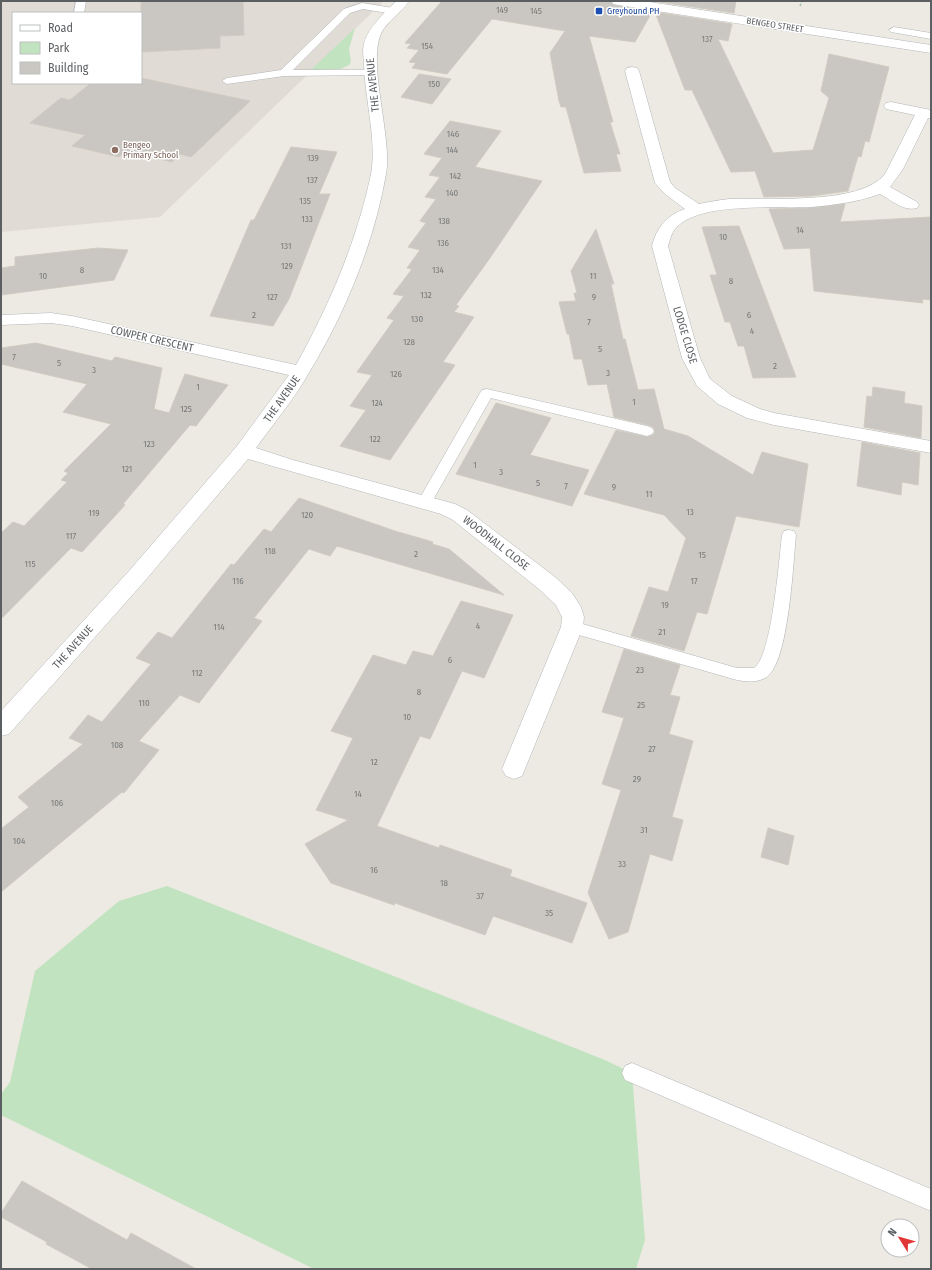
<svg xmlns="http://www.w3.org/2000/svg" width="932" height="1270" font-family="'Fira Sans Condensed',sans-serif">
  <rect width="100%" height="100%" fill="#edeae3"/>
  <path fill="#e0dbd4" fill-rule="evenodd" d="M1 1H384L160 217 1 232ZM13 13H141V83H13Z"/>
  <g fill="#c2e3c0">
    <polygon points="355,28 349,49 351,62 349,65 341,69 311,70"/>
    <polygon points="167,886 605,1060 632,1073 645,1240 636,1269 314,1269 1,1115 1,1094 10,1082 35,971 119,901"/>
  </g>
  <g fill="#cac7c2" stroke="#d1cbc1">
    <polygon points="141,1 243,1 244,35 220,36 220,48 141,52"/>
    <polygon points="442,1 611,1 613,5 652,12 635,42 589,36 613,122 610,122 620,154 616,154 621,171 584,173 566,107 561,107 559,101 550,53 565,31 492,19 447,74 412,68 416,63 409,62 419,50 407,48 411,44 405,43"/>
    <polygon points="653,1 736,1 734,13"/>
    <polygon points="655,12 732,24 728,41 718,39 773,153 813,150 829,98 821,91 829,54 889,67 869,142 865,141 861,157 858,156 848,191 812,196 764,197 755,171 731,172 692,90 685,90"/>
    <polygon points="419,74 451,79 432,104 401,97"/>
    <polygon points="141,78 250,101 191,157 180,154 172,162 126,151 119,157 72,146 85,135 30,123 61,98 70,100 91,83 141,83"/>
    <polygon points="450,121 501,131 475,167 542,181 490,258 456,305 459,306 454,312 474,317 443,362 455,365 390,460 340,446 366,410 350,406 372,375 357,372 394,320 387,318 404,296 393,294 412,269 407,268 420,250 408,247 426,223 420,221 436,199 425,197 440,177 429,175 442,158 424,154"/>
    <polygon points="291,147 337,152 319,194 330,194 289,299 273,326 210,316 251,220 254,220"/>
    <polygon points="845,204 840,222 931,217 931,300 922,299 923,303 814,291 810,248 784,249 769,209 811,208"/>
    <polygon points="739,226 796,377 753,378 744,346 738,346 730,322 725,322 710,275 717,275 702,227"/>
    <polygon points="596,229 614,284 611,284 623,339 625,339 638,390 654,389 664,429 688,436 753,475 762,452 808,464 799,527 736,516 707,614 697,612 684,651 631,636 649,587 668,592 686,538 664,515 584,494 616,430 647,437 653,435 655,432 653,427 648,425 614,417 607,384 588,385 582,359 574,359 569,334 567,334 559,302 576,301 574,293 577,293 571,271"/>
    <polygon points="98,248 128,250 114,280 1,295 1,268 15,266 15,257"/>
    <polygon points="36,343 112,361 115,357 162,368 154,409 169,413 185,374 228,385 196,426 190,425 123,504 125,505 82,552 71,548 1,619 1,533 13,522 24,526 67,482 61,480 68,473 64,471 111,424 63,412 87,384 1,364 1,348"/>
    <polygon points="873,387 905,392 904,403 922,406 921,438 864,427 867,396 872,397"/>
    <polygon points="496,403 551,418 530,455 589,470 572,506 456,474"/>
    <polygon points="862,442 920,453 918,485 902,482 901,495 857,486"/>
    <polygon points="299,498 395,531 433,542 432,544 449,549 504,595 337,546 330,556 309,549 254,618 262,621 199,703 180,695 139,741 159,750 124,793 122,792 1,892 1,829 29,807 18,797 83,744 69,738 88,715 102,722 151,664 136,658 158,632 172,638 231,564 234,565 264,529 271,532"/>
    <polygon points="461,601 513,615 484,678 462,671 430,739 420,736 377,826 439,848 440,845 512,870 510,876 587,903 572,943 493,916 485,935 395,903 394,905 331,883 305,844 348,820 316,810 353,738 331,731 373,655 406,665 413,651 433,656"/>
    <polygon points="624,649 680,665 670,695 680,697 669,734 693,741 672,817 683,820 672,861 650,854 628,932 609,939 588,893 621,790 602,784 624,718 602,712"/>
    <polygon points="768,828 794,836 788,865 761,857"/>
    <polygon points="22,1181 127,1240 131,1233 196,1269 92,1269 46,1244 47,1242 1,1217 1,1213"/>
  </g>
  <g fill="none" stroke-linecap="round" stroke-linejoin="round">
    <g stroke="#b3b6b9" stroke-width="1">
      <g id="lane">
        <polygon points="76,1 86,1 84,13 74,13"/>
        <polygon points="362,3 393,8 398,11 393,14 363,9 350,13 293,70 371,70 376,73 375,75 284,76 227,84 222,81 227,78 281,70 344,9"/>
        <polygon points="894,27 931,33 931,39 891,32 889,30"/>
        <polygon points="487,389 647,426 652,428 654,431 652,434 647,436 491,398 429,507 424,508 419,507 417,503 480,393 482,390"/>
        <path d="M789 530 794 531 796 535C793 565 789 655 769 675 761 683 747 682 737 680L572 633 566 631 564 627 566 623 572 621 737 668H754C772 656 779 559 782 535L784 531Z"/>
        <polygon points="632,1063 931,1189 931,1211 625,1080 622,1073 625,1066"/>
      </g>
    </g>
    <g stroke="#b3b6b9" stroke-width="1">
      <g id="street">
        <path d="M396 1H409C402 12 390 19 383 30 365 58 393 137 386 174 374 243 346 311 310 371 295 398 274 423 256 448L293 460 455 504 467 510 555 577 572 593 581 607 584 617 583 627 522 776 514 779 506 776 502 769 561 627 562 617 556 605 539 589 453 520 441 514 248 459 143 583 9 734 1 736V711L129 571 237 446 289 375 72 326 51 323 1 325V315L51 313 72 316 296 365C329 306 357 241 371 174 377 141 365 99 364 65 364 59 362 50 364 44 368 27 384 14 396 1Z"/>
        <path d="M632 67 637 68 639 71 670 182 675 188 699 204C709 202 719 200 729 199 767 197 860 206 885 174L915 115 886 109 884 106 886 103 891 102 931 110V118H928L903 169 890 187 917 202 919 205 917 208C904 212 891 200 880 194 858 202 834 205 811 207 776 209 698 201 675 229 671 234 670 240 668 246L700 358 710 379 732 396 760 409 774 413 931 441V453L774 425 747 418 718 404 697 386 682 358 652 246C656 228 667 215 685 209L665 194 655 183 625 71 627 68Z"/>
      </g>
    </g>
    <g stroke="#b4b8bc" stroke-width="1">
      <polygon id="secondary" points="612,1 643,1 931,45 931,53 618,5 613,4"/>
    </g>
    <polyline stroke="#9ac4a2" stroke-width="1.5" stroke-dasharray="2.5 1.5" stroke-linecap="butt" points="800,6 802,1"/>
    <use href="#lane" fill="#fff" fill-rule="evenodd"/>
    <use href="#street" fill="#fff" fill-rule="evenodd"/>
    <use href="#secondary" fill="#fff" fill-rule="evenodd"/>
  </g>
  <rect fill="#1a4fb4" stroke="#fff" stroke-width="1.5" x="595" y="7" width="8" height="8" rx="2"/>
  <circle fill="#8d6e63" stroke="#fff" stroke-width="1.5" cx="115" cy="150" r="4"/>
  <g text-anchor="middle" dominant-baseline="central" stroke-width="3" stroke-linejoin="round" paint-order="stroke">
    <g font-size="9" fill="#77797a">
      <text x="502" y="10">149</text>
      <text x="536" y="11">145</text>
      <text x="707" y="39">137</text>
      <text x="427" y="46">154</text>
      <text x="434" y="84">150</text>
      <text x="453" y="134">146</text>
      <text x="452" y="150">144</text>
      <text x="313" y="158">139</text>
      <text x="455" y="176">142</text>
      <text x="312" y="180">137</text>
      <text x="452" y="193">140</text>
      <text x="305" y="201">135</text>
      <text x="307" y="219">133</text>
      <text x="444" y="221">138</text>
      <text x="800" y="230">14</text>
      <text x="723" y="237">10</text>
      <text x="443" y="243">136</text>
      <text x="286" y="246">131</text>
      <text x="287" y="266">129</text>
      <text x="82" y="270">8</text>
      <text x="438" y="270">134</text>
      <text x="43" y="276">10</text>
      <text x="593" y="276">11</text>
      <text x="731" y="281">8</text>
      <text x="426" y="295">132</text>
      <text x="272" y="297">127</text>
      <text x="594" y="297">9</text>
      <text x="254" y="315">2</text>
      <text x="749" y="315">6</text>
      <text x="417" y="319">130</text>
      <text x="589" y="322">7</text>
      <text x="752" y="331">4</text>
      <text x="409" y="342">128</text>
      <text x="600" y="349">5</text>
      <text x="14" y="357">7</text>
      <text x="59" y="363">5</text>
      <text x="775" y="366">2</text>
      <text x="94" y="370">3</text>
      <text x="608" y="373">3</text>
      <text x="396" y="374">126</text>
      <text x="198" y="387">1</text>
      <text x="634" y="402">1</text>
      <text x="377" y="403">124</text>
      <text x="186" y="409">125</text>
      <text x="375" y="439">122</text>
      <text x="149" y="444">123</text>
      <text x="475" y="465">1</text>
      <text x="127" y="469">121</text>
      <text x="501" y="472">3</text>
      <text x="538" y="483">5</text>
      <text x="566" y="486">7</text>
      <text x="614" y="487">9</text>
      <text x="649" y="494">11</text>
      <text x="690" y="512">13</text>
      <text x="94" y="513">119</text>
      <text x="307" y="515">120</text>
      <text x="71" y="536">117</text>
      <text x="270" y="551">118</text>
      <text x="416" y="554">2</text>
      <text x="702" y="555">15</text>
      <text x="30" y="564">115</text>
      <text x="238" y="581">116</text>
      <text x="694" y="581">17</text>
      <text x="665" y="605">19</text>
      <text x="478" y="626">4</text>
      <text x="219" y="627">114</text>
      <text x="662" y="632">21</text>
      <text x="450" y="660">6</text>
      <text x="640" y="670">23</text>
      <text x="197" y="673">112</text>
      <text x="419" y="692">8</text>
      <text x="144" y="703">110</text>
      <text x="641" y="705">25</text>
      <text x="407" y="717">10</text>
      <text x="117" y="745">108</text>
      <text x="652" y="749">27</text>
      <text x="374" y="762">12</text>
      <text x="637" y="779">29</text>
      <text x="358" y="794">14</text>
      <text x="57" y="803">106</text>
      <text x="644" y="830">31</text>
      <text x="19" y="841">104</text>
      <text x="622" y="864">33</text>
      <text x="374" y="870">16</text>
      <text x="444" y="883">18</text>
      <text x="480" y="896">37</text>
      <text x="549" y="913">35</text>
    </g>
    <g font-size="9" fill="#164399" stroke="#fff" text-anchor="start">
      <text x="607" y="11">Greyhound PH</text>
    </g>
    <g font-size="9" fill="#5b5f62" stroke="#fff">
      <text transform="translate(775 25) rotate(9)">BENGEO STREET</text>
    </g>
    <g font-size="9" fill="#785e54" stroke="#fff" text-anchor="start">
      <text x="123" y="145">Bengeo<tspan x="123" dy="10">Primary School</tspan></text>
    </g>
    <g font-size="11" fill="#5b5f62" stroke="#fff">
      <text transform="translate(373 85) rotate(-96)">THE AVENUE</text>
      <text transform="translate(685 335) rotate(73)">LODGE CLOSE</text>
      <text transform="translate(152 339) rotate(13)">COWPER CRESCENT</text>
      <text transform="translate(282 399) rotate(-55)">THE AVENUE</text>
      <text transform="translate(496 543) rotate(38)">WOODHALL CLOSE</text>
      <text transform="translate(73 647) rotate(-48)">THE AVENUE</text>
    </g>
  </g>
  <rect width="932" height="1270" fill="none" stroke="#5b5f62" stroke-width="4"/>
  <rect x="12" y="12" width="130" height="72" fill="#ffffff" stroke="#bdbfc0"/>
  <rect x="20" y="25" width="20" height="6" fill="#ffffff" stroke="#bdbfc0"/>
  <text x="48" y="32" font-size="12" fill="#5b5f62">Road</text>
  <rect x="20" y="42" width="20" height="12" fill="#c2e3c0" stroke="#bdbfc0"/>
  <text x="48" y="52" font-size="12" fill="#5b5f62">Park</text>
  <rect x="20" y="62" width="20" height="12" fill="#cac7c2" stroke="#bdbfc0"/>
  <text x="48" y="72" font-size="12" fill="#5b5f62">Building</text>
  <g transform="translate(900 1238) rotate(307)"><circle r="19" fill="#ffffff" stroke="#bdbfc0"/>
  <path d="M0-3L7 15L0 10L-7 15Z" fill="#df3836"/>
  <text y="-6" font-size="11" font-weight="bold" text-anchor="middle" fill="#5b5f62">N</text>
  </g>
</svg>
